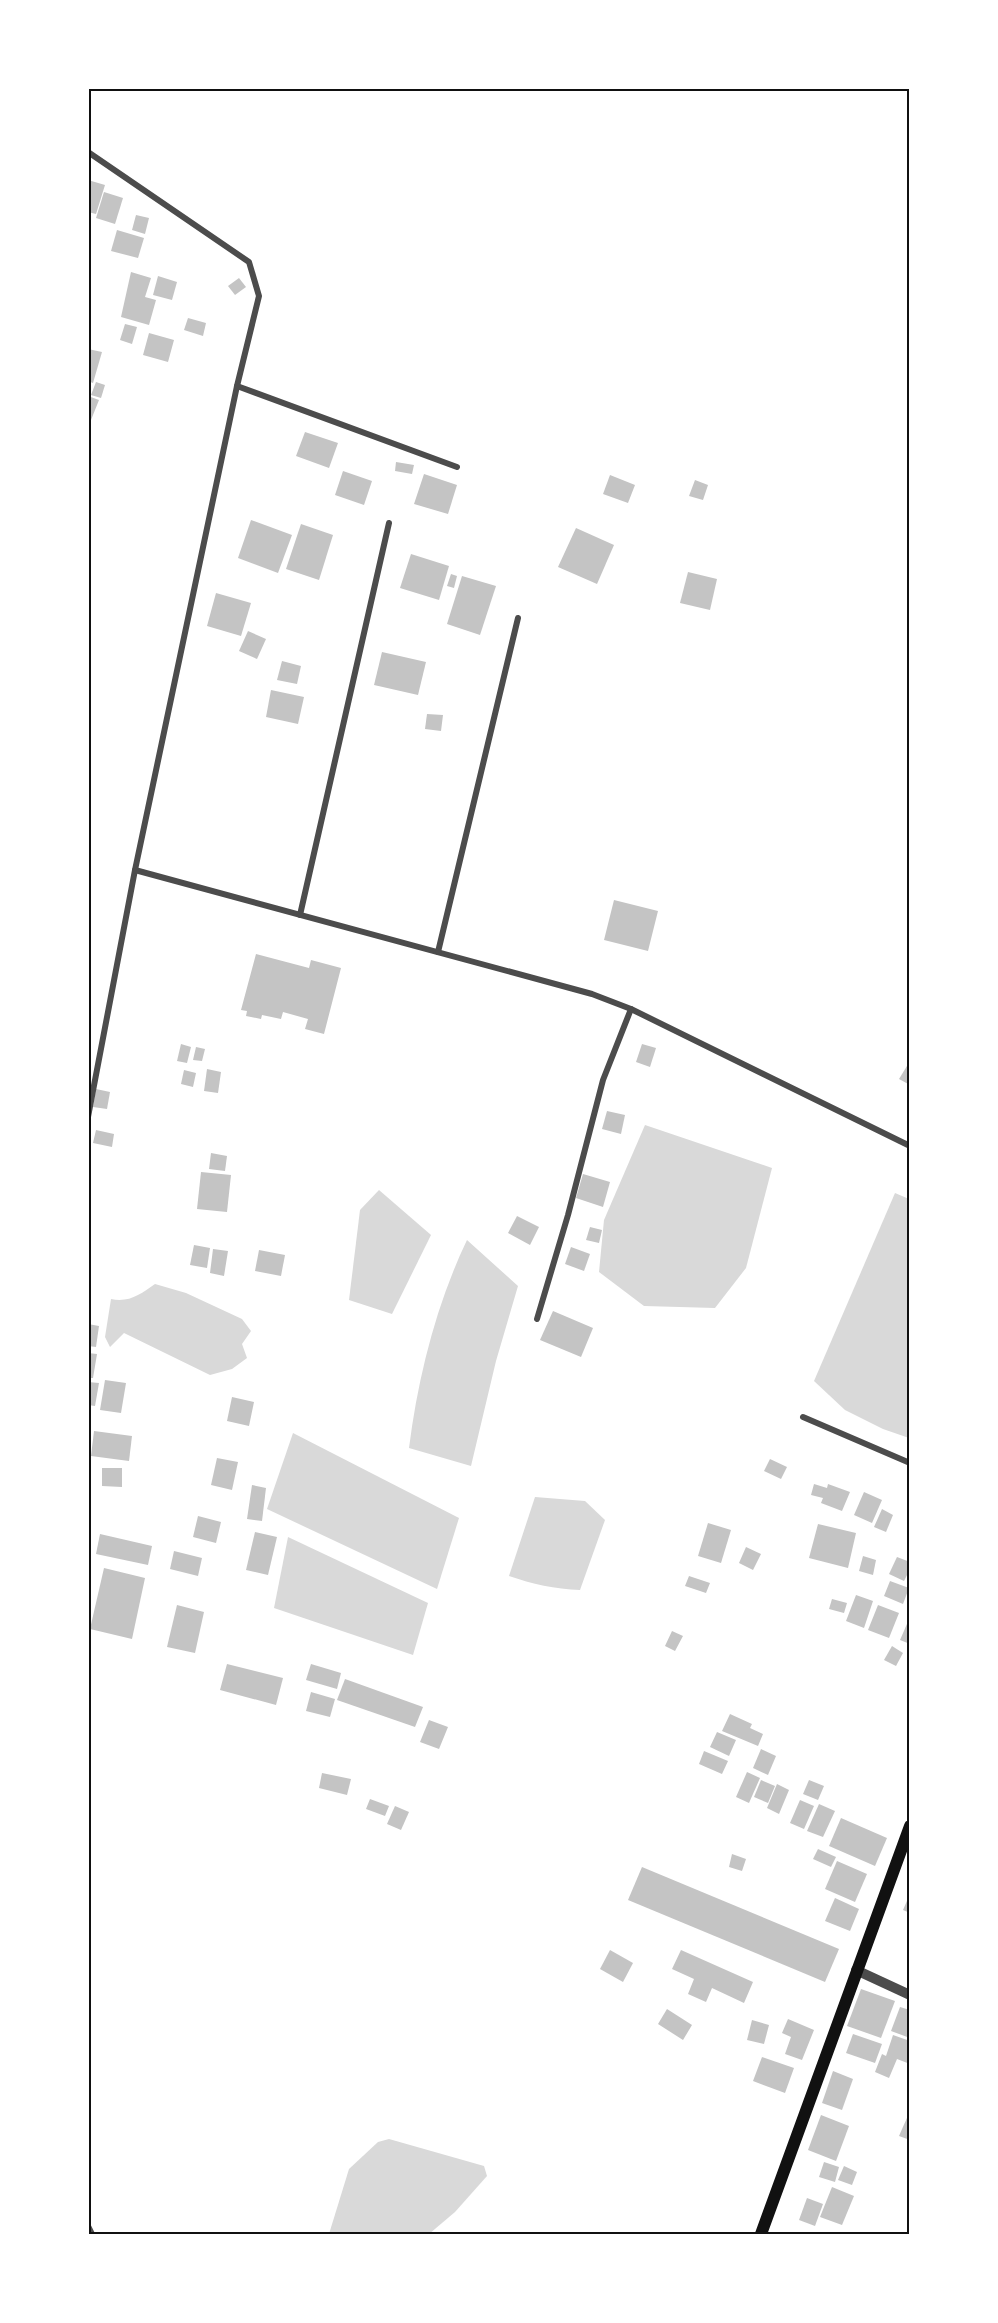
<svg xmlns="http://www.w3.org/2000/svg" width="998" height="2323" font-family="'Work Sans',sans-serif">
  <rect width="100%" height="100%" fill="#fff"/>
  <g fill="#d9d9d9">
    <polygon points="645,1125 772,1168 746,1268 715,1308 644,1306 599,1272 604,1220"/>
    <polygon points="379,1190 431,1235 392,1314 349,1300 360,1210"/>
    <polygon points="895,1193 909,1199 909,1438 883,1429 845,1410 814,1381"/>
    <path d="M467 1240 518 1286 496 1361 471 1466 409 1448C418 1377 436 1305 467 1240Z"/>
    <path d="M155 1284 186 1293 242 1319 251 1331 242 1344 247 1358 232 1369 210 1375 124 1333 110 1347 105 1337 111 1299C129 1303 141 1294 155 1284Z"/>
    <polygon points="293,1433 459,1518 437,1589 267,1509"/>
    <path d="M535 1497 585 1501 605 1520 580 1590C555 1589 532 1584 509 1576Z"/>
    <polygon points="288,1537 428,1603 413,1655 274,1608"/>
    <polygon points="389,2139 484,2166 487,2176 455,2212 429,2234 329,2234 349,2169 378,2142"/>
  </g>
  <g fill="#c4c4c4">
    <polygon points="88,180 105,185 96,214 88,212"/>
    <polygon points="104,192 123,198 115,224 96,218"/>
    <polygon points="136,215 149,218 145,234 132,230"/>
    <polygon points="117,230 144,238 138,258 111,251"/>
    <polygon points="131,272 151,278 145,297 156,300 149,325 121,317"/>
    <polygon points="158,276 177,282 172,300 153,295"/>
    <polygon points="239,278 246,287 235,295 228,286"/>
    <polygon points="188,318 206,323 203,336 184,330"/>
    <polygon points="125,324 137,327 132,344 120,340"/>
    <polygon points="149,333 174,340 168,362 143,355"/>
    <polygon points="88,349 102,352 93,383 88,381"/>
    <polygon points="96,382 105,385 101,398 91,395"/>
    <polygon points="88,396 99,400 91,420 88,419"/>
    <polygon points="305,432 338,443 329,468 296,456"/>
    <polygon points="396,462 414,465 412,474 395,471"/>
    <polygon points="343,471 372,481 364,505 335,495"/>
    <polygon points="424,474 457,485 448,514 414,504"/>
    <polygon points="610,475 635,485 628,503 603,494"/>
    <polygon points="695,480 708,485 703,500 689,496"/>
    <polygon points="251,520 292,535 278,573 238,558"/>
    <polygon points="301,524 333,535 319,580 286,569"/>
    <polygon points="576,528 614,545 597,584 558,567"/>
    <polygon points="411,554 449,566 439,600 400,588"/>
    <polygon points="688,572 717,579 710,610 680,603"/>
    <polygon points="451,574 457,576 454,588 447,586"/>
    <polygon points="462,576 496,586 480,635 447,624"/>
    <polygon points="216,593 251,603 241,636 207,626"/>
    <polygon points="248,631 266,639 257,659 239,651"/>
    <polygon points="382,652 426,662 418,695 374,685"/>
    <polygon points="282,661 301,666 297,684 277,680"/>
    <polygon points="271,690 304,697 298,724 266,717"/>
    <polygon points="427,714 443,715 441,731 425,729"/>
    <polygon points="614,900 658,911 648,951 604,940"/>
    <polygon points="256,954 309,968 311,960 341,968 324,1034 305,1029 308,1019 283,1012 281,1019 262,1015 261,1019 246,1016 247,1011 241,1010"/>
    <polygon points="181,1044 191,1047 187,1063 177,1061"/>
    <polygon points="642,1044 656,1048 650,1067 636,1062"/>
    <polygon points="196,1047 205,1049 202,1061 193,1060"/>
    <polygon points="910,1061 910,1085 899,1079"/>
    <polygon points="207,1069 221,1072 218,1093 204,1091"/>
    <polygon points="184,1070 196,1073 193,1087 181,1084"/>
    <polygon points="96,1089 110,1092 107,1109 93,1107"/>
    <polygon points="607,1111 625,1115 621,1134 602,1129"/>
    <polygon points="96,1130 114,1134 112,1147 93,1143"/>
    <polygon points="211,1153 227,1156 225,1171 209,1169"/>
    <polygon points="201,1172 231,1175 227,1212 197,1209"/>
    <polygon points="583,1174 610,1182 603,1207 576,1198"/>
    <polygon points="517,1216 539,1227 530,1245 508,1233"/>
    <polygon points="590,1227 602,1230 599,1243 586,1240"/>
    <polygon points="194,1245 210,1248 207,1268 190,1265"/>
    <polygon points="571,1247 590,1254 584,1271 565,1264"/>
    <polygon points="213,1249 228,1251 224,1276 210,1273"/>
    <polygon points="259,1250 285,1255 281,1276 255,1271"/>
    <polygon points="553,1311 593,1328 581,1357 540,1340"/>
    <polygon points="88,1324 99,1326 96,1347 88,1346"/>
    <polygon points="88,1353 97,1354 93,1378 88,1378"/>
    <polygon points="105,1380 126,1383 121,1413 100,1410"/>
    <polygon points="88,1382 99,1383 95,1406 88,1405"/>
    <polygon points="232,1397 254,1402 249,1426 227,1421"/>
    <polygon points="94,1431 132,1436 129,1461 91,1456"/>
    <polygon points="217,1458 238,1462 232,1490 211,1485"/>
    <polygon points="770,1459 787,1467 781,1479 764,1471"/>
    <polygon points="102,1468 122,1468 122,1487 102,1486"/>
    <polygon points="814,1484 827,1488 828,1484 850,1492 842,1511 821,1503 823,1498 811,1495"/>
    <polygon points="252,1485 266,1488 262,1521 247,1519"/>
    <polygon points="864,1492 882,1500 872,1523 854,1515"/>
    <polygon points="882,1509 893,1515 886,1532 874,1527"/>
    <polygon points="198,1516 221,1522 216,1543 193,1537"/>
    <polygon points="708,1523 731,1530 721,1563 698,1556"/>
    <polygon points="818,1524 856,1533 848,1568 809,1558"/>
    <polygon points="255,1532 277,1537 268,1575 246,1570"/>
    <polygon points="100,1534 152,1546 148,1565 96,1554"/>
    <polygon points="746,1547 761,1554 753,1570 739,1563"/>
    <polygon points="174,1551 202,1558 198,1576 170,1569"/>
    <polygon points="863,1556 876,1560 873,1575 859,1571"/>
    <polygon points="897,1557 910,1562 910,1569 904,1581 889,1574"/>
    <polygon points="104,1568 145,1578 132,1639 90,1629"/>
    <polygon points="689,1576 710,1583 706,1593 685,1586"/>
    <polygon points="890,1581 909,1588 903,1604 884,1596"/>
    <polygon points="856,1595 873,1601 864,1628 846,1621"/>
    <polygon points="832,1599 847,1603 844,1613 829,1609"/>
    <polygon points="177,1605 204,1612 195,1653 167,1647"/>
    <polygon points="878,1605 899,1613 889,1638 868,1630"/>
    <polygon points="910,1617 910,1644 900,1640"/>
    <polygon points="672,1631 683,1636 675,1651 665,1646"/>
    <polygon points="892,1646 903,1653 896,1666 884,1660"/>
    <polygon points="227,1664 283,1678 276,1705 220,1690"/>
    <polygon points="311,1664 341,1673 337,1689 306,1680"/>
    <polygon points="345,1679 423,1707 415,1727 337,1700"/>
    <polygon points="311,1692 335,1699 330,1717 306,1711"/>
    <polygon points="730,1714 752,1724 750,1728 763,1734 758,1746 722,1731"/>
    <polygon points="429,1720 448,1727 439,1749 420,1742"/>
    <polygon points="717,1732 736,1740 729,1756 710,1747"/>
    <polygon points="761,1749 776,1756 768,1775 753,1768"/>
    <polygon points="704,1751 728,1761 722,1774 699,1764"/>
    <polygon points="747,1772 760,1778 749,1803 736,1797"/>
    <polygon points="322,1773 351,1779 347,1795 319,1788"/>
    <polygon points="761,1780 775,1786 768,1803 754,1797"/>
    <polygon points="809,1780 824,1786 818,1800 803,1794"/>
    <polygon points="777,1784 789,1790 779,1814 767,1808"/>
    <polygon points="370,1799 389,1806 385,1816 366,1809"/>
    <polygon points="800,1800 814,1806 804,1829 790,1823"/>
    <polygon points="819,1804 835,1811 823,1837 807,1831"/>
    <polygon points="395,1806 409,1812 401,1830 387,1824"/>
    <polygon points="841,1818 887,1838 875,1866 829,1846"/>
    <polygon points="818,1849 836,1857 831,1867 813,1859"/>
    <polygon points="732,1854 746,1859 742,1871 729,1867"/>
    <polygon points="837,1861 867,1874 855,1902 825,1889"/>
    <polygon points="642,1867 839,1949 825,1982 628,1900"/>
    <polygon points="910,1894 910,1913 903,1910"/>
    <polygon points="835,1898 859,1909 850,1931 825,1921"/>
    <polygon points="610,1950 633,1963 623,1982 600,1969"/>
    <polygon points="681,1950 753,1982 744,2003 712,1988 706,2002 688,1994 694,1979 672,1969"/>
    <polygon points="861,1989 895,2001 881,2038 847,2026"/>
    <polygon points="900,2007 910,2010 910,2038 891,2031"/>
    <polygon points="667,2009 692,2025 683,2040 658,2024"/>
    <polygon points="788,2019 814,2030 802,2060 785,2054 791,2037 782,2033"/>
    <polygon points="752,2020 769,2025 764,2044 747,2040"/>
    <polygon points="853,2034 882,2044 875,2063 846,2053"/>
    <polygon points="893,2035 910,2041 910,2064 897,2059 889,2078 875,2072 882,2054 886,2056"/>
    <polygon points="762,2057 794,2068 785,2093 753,2081"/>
    <polygon points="833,2071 853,2079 842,2110 822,2103"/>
    <polygon points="910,2111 910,2140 899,2136"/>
    <polygon points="821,2115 849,2126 836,2161 808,2150"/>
    <polygon points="824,2162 839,2167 835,2182 819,2177"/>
    <polygon points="844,2166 857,2172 852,2185 838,2180"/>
    <polygon points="832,2187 854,2196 842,2225 820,2217"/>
    <polygon points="807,2198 823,2204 815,2226 799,2220"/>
  </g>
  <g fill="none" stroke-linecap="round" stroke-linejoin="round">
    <g stroke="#4c4c4c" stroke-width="6">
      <polyline points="88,152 249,262 259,296 237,386 135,870 88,1117"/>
      <polyline points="237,386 457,467"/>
      <polyline points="135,870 592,994 631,1009 910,1146"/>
      <polyline points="300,915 389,523"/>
      <polyline points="438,952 518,618"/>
      <polyline points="537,1319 568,1215 603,1080 631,1009"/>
      <polyline points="803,1417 910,1463"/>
      <polyline points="88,2226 92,2234"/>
    </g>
    <polyline stroke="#4c4c4c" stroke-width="10" points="856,1970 910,1995"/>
    <polyline stroke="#111" stroke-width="12" points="761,2234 910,1826"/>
  </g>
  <rect width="998" height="2323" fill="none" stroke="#ffffff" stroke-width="180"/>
  <rect x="90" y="90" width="818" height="2143" fill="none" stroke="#111" stroke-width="2"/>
</svg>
